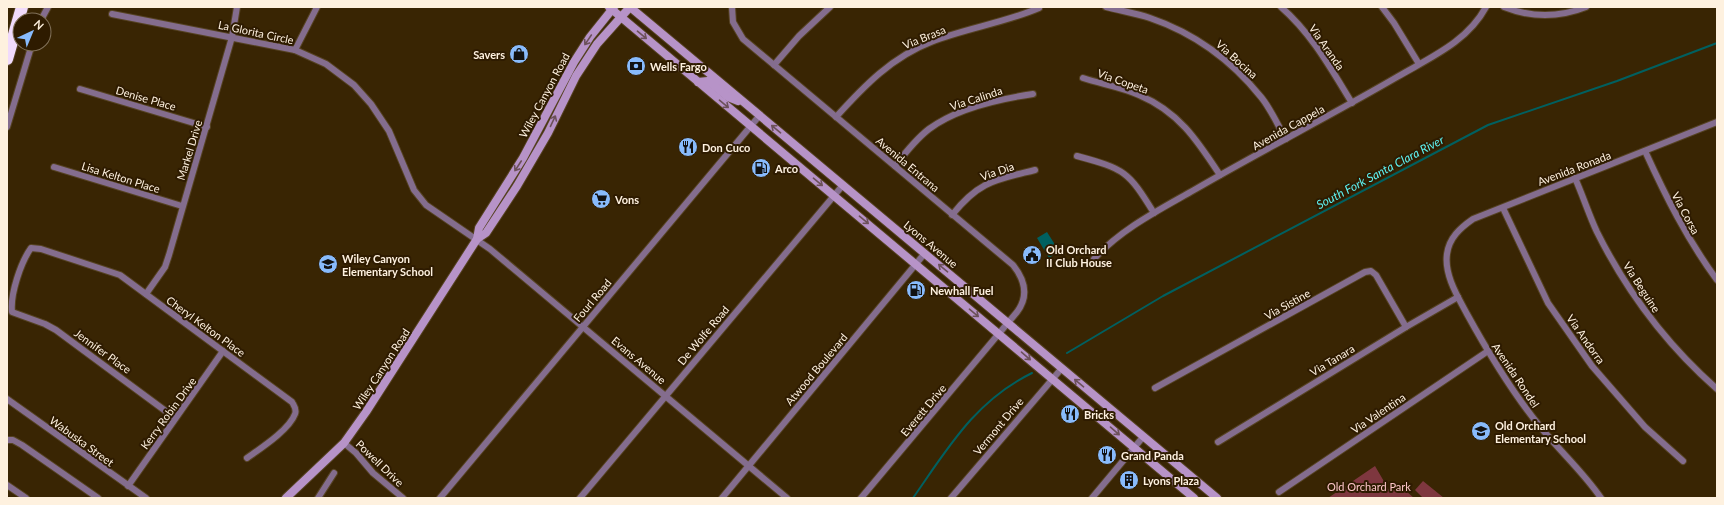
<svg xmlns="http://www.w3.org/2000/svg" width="1724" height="505" font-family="Lato,sans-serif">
  <rect width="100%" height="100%" fill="#392503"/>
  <g fill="#7e373f">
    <polygon points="1375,466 1389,490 1399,485 1414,498 1328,498"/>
    <polygon points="1423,481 1444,498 1423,498 1415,490"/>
  </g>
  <polygon fill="#006060" points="1047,232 1059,251 1049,258 1037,238"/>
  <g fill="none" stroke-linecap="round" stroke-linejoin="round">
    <g stroke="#006060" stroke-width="2">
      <polyline points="1067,353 1163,296 1488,125 1617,81 1717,43"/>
      <path d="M913 498C948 448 975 401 1032 373"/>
    </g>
    <g stroke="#554222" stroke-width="8">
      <g id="street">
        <path d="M732 7 733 22 743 39 1013 265C1025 280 1029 296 1017 312L861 498"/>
        <path d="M1106 7C1121 11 1136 13 1150 18 1194 33 1232 61 1261 97 1271 109 1278 126 1286 139"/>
        <path d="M1281 7C1312 34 1331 69 1352 103"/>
        <polyline points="1382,7 1394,23 1419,64"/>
        <path d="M1504 7C1532 18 1558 18 1586 7"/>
        <polyline points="112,14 295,50 326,64 354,85 371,104 389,131 414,190 426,205 490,249 787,498"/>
        <polyline points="41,20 48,7"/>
        <polyline points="295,50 317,7"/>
        <polyline points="774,65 799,36 830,7"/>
        <path d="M1083 78C1101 84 1122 87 1139 95 1179 112 1197 140 1220 175"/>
        <polyline points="80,89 207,127"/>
        <path d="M836 117C864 86 892 57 931 42 966 28 1004 23 1039 8"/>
        <polyline points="7,127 32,44"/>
        <path d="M1645 151C1666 197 1687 239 1717 280"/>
        <path d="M1077 156C1125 169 1128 171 1154 213"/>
        <path d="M895 166C905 153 916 139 929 129 957 108 999 99 1033 94"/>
        <polyline points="54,167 182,206"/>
        <path d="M1575 178C1583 196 1589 215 1597 232 1627 292 1667 345 1717 389"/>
        <polyline points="1503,208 1548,303 1592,366 1645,427 1683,461"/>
        <path d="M952 215C979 181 995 180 1035 170"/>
        <path d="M1094 259C1121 229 1159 210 1194 190 1261 151 1330 116 1397 77 1431 57 1467 42 1486 7"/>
        <polyline points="146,294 165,267 169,255 232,37 237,7"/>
        <polyline points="1155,388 1365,272 1371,271 1376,275 1406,327"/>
        <polyline points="7,399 146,498"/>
        <path d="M175 418 56 330 45 324 12 312C10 294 21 262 31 248L41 249 120 275 292 402C294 406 297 409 295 414 289 430 261 448 247 458"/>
        <polyline points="7,440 13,440 22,445 98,498"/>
        <polyline points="1218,442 1406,327 1458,297"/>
        <polyline points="344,443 356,453 373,473 403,498"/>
        <polyline points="7,485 26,498"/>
        <polyline points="128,486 223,351"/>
        <polyline points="1279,492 1488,351"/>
        <polyline points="318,498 334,473"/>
        <polyline points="440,498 760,115"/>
        <polyline points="580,498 843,185"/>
        <polyline points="722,498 925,253"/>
        <polyline points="951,498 1062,368"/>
        <polyline points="1092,498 1143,437"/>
        <path d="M1601 498C1584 473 1561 452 1542 429 1513 394 1489 354 1467 314 1458 297 1444 275 1447 254 1449 238 1460 228 1473 219L1717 122"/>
      </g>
    </g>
    <g stroke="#554222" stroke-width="10">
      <g id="secondary">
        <polyline points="609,7 1194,498"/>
        <polyline points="630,7 1217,498"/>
        <polyline points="698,82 708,81 728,97 738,101"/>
        <polyline points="477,239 486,233 517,186 548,133 576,76 597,44 630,7"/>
        <polyline points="286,498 344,443 366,412 477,239 479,228 523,158 574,62 590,37 614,7"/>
      </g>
    </g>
    <g stroke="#554222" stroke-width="14">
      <polyline id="highway" points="7,59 22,7"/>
    </g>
    <use href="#street" stroke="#846d8e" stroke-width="6"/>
    <use href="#secondary" stroke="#b793c8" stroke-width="8"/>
    <use href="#highway" stroke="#f1dbfc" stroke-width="12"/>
  </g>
  <defs><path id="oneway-shaft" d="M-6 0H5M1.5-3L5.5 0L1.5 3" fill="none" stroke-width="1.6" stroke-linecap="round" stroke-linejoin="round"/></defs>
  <g stroke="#6c515a">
    <use href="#oneway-shaft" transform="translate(642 35) rotate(40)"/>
    <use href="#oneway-shaft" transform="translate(588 40) rotate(124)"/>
    <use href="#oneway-shaft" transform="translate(724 104) rotate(40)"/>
    <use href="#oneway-shaft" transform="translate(553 121) rotate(-65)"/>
    <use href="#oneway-shaft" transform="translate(776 129) rotate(-140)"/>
    <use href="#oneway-shaft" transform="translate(518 166) rotate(123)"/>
    <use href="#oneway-shaft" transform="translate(818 182) rotate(40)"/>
    <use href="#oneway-shaft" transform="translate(864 220) rotate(40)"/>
    <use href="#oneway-shaft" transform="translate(943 268) rotate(-140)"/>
    <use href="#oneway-shaft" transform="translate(974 313) rotate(40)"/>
    <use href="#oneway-shaft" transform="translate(1026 356) rotate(41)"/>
    <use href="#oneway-shaft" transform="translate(1079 383) rotate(-140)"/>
    <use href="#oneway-shaft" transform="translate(1115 431) rotate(41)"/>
  </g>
  <defs>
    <g id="shop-disc" transform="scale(1)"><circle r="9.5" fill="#88bbfc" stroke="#2e1b00"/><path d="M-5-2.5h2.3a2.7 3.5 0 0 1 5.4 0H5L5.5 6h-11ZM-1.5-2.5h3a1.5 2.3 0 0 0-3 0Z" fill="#111"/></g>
    <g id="bank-disc" transform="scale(1)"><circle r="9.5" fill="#88bbfc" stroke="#2e1b00"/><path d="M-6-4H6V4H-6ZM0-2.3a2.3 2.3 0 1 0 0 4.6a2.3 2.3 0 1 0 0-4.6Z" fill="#111"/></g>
    <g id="restaurant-disc" transform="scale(1)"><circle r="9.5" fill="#88bbfc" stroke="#2e1b00"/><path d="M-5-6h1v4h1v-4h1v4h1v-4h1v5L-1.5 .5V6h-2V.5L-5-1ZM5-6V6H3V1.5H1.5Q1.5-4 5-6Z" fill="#111"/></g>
    <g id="fuel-disc" transform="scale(1)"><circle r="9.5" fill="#88bbfc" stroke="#2e1b00"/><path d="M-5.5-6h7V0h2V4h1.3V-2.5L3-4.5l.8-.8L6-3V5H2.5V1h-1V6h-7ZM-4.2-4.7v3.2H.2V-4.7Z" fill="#111"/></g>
    <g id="supermarket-disc" transform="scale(1)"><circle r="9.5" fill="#88bbfc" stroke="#2e1b00"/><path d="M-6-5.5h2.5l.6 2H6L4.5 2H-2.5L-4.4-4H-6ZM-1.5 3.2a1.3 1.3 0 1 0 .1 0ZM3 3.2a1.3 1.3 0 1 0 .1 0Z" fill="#111"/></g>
    <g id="civic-disc" transform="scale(1)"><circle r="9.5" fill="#88bbfc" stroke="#2e1b00"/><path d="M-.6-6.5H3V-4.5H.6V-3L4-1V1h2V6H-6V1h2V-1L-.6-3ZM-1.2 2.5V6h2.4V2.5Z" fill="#111"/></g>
    <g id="school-disc" transform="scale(1)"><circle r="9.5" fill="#88bbfc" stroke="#2e1b00"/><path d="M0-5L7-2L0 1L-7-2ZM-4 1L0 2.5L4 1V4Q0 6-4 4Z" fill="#111"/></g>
    <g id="building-disc" transform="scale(1)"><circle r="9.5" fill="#88bbfc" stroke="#2e1b00"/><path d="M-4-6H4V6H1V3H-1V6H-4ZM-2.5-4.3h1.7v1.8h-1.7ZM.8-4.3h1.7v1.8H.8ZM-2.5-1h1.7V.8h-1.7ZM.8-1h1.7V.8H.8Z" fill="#111"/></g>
  </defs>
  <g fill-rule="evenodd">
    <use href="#shop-disc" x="519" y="54"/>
    <use href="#bank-disc" x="636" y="66"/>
    <use href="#restaurant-disc" x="688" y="147"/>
    <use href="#fuel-disc" x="761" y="168"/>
    <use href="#supermarket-disc" x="601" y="199"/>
    <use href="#civic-disc" x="1032" y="255"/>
    <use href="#school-disc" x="328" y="264"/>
    <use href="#fuel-disc" x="916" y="290"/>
    <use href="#restaurant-disc" x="1070" y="414"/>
    <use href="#school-disc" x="1481" y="431"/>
    <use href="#restaurant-disc" x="1107" y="455"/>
    <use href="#building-disc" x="1129" y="480"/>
  </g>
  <g text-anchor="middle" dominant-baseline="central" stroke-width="4" stroke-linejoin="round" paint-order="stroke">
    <g font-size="11" fill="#fef1df" stroke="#2e1b00">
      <text transform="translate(256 32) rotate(12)">La Glorita Circle</text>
      <text transform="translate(924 37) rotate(-22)">Via Brasa</text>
      <text transform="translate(1327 47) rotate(55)">Via Aranda</text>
      <text transform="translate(1237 59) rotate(42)">Via Bocina</text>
      <text transform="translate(1123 81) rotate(19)">Via Copeta</text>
      <text transform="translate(544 95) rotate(-62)">Wiley Canyon Road</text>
      <text transform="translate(146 98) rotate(16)">Denise Place</text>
      <text transform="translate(976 98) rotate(-18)">Via Calinda</text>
      <text transform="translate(1288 127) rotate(-29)">Avenida Cappela</text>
      <text transform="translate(189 150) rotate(-73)">Markel Drive</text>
      <text transform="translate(908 164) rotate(40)">Avenida Entrana</text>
      <text transform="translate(1574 168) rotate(-21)">Avenida Ronada</text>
      <text transform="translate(997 171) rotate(-19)">Via Dia</text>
      <text transform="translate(121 177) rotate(17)">Lisa Kelton Place</text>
      <text transform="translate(1686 213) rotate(62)">Via Corsa</text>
      <text transform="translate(931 244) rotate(40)">Lyons Avenue</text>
      <text transform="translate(1642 287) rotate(57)">Via Beguine</text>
      <text transform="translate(592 300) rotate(-50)">Fourl Road</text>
      <text transform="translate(1287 304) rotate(-29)">Via Sistine</text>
      <text transform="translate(206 326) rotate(36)">Cheryl Kelton Place</text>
      <text transform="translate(703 335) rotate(-50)">De Wolfe Road</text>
      <text transform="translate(1586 339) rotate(55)">Via Andorra</text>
      <text transform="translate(103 351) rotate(36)">Jennifer Place</text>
      <text transform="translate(639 360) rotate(40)">Evans Avenue</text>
      <text transform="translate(1332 360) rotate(-31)">Via Tanara</text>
      <text transform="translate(381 369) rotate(-57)">Wiley Canyon Road</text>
      <text transform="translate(816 369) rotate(-50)">Atwood Boulevard</text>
      <text transform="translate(1516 375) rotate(56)">Avenida Rondel</text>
      <text transform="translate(923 410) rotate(-50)">Everett Drive</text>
      <text transform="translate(168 413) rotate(-54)">Kerry Robin Drive</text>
      <text transform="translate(1378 413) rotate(-34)">Via Valentina</text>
      <text transform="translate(998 426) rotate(-50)">Vermont Drive</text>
      <text transform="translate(82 441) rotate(36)">Wabuska Street</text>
      <text transform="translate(380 463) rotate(44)">Powell Drive</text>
    </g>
    <g font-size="11" font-weight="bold" fill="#fef1df" stroke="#2e1b00" text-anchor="start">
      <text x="505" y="54" text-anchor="end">Savers</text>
      <text x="650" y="66">Wells Fargo</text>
      <text x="702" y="147">Don Cuco</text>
      <text x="775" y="168">Arco</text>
      <text x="615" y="199">Vons</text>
      <text x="1046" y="249">Old Orchard<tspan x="1046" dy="13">II Club House</tspan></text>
      <text x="342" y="258">Wiley Canyon<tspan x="342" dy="13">Elementary School</tspan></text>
      <text x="930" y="290">Newhall Fuel</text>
      <text x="1084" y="414">Bricks</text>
      <text x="1495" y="425">Old Orchard<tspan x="1495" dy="13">Elementary School</tspan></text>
      <text x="1121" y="455">Grand Panda</text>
      <text x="1143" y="480">Lyons Plaza</text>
    </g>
    <g font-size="11" fill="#fcc5c8" stroke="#2e1b00">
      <text x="1369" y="486">Old Orchard Park</text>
    </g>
    <g font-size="12" font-style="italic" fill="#5ef3f2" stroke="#2e1b00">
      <text transform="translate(1380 172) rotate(-28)">South Fork Santa Clara River</text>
    </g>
  </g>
  <rect width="1724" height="505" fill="none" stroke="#fef1df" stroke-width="16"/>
  <g transform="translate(32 32) rotate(44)"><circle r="19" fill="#2e1b00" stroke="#817159"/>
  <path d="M0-3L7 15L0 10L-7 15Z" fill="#88bbfc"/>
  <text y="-6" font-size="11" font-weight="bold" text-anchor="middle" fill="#fef1df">N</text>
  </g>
</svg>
